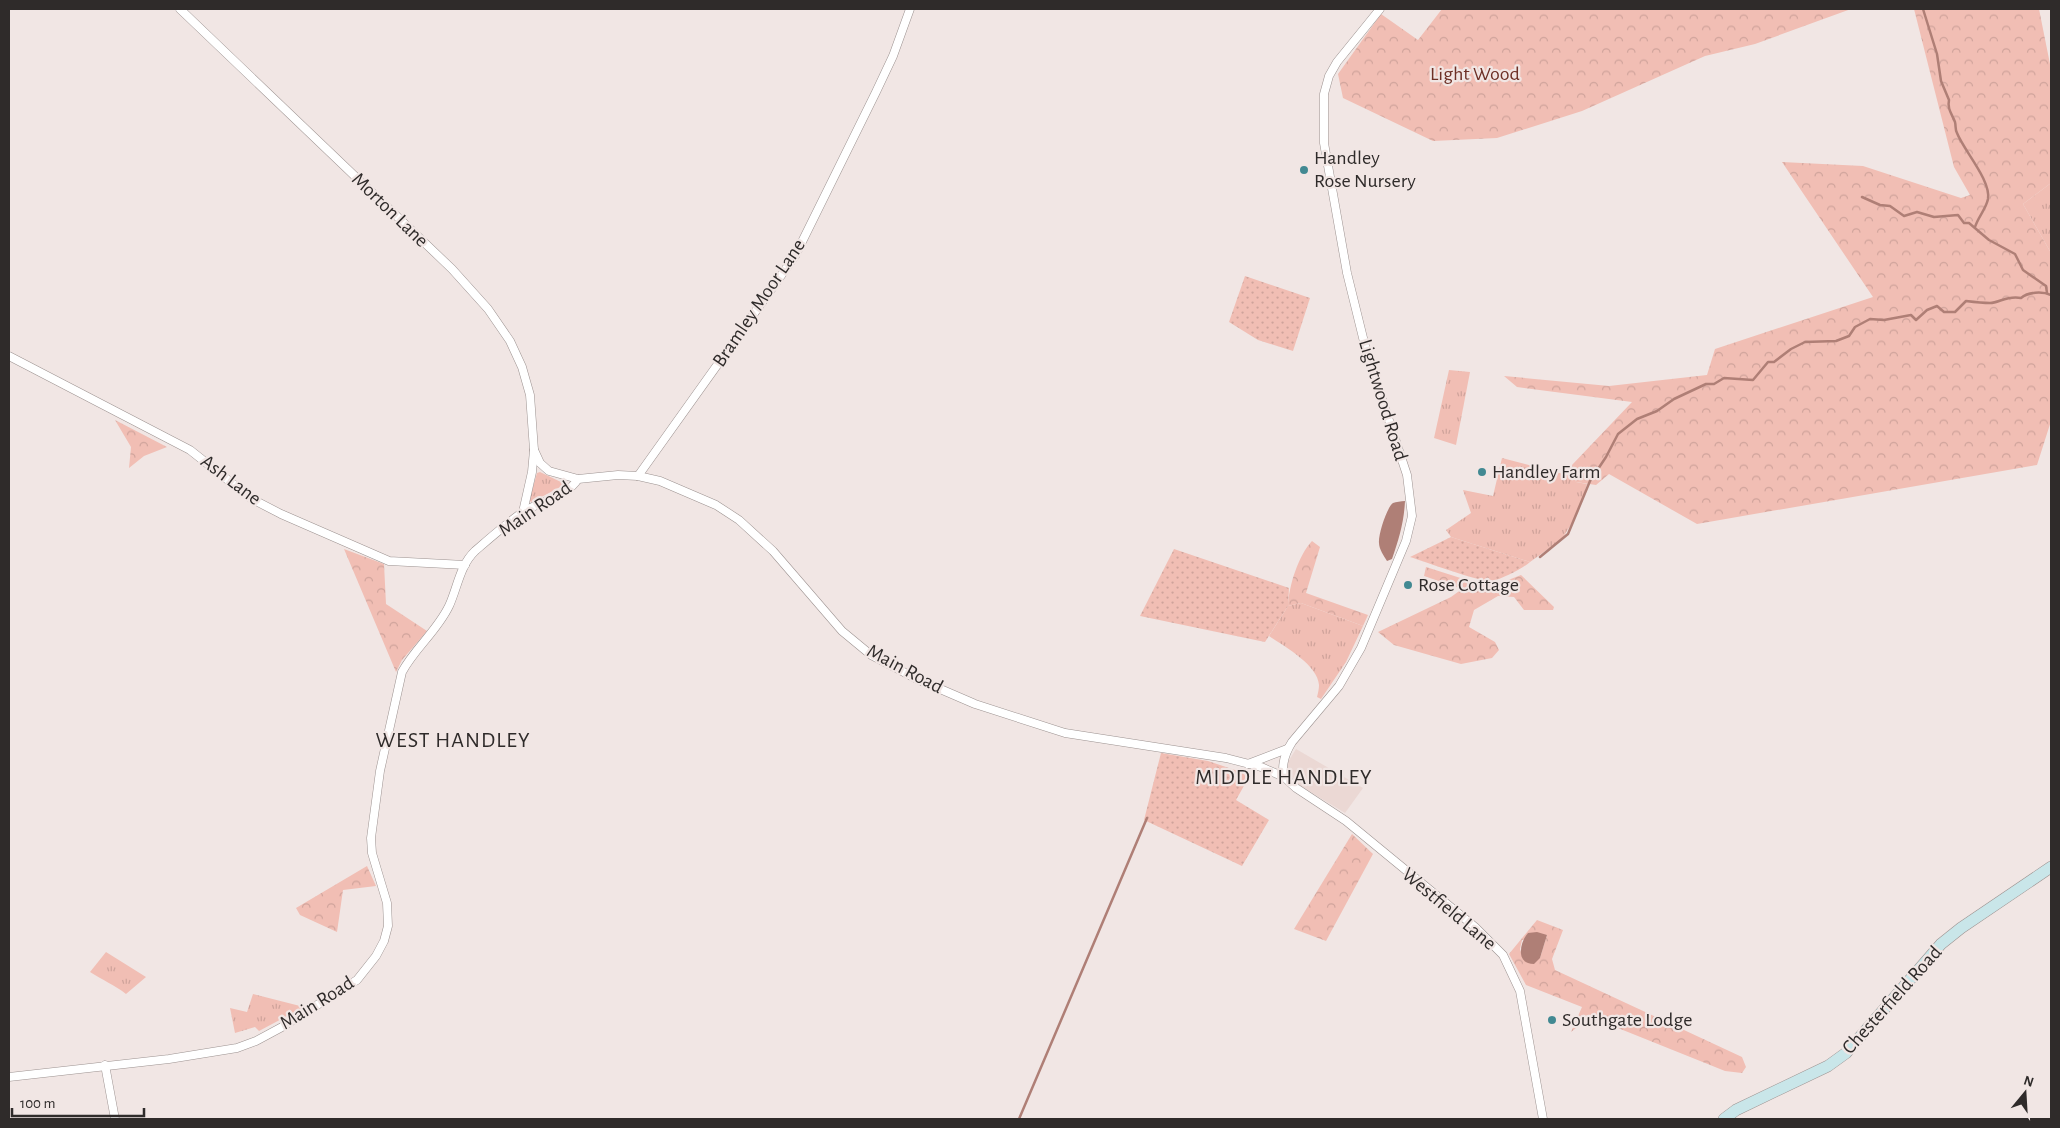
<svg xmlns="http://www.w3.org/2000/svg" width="2060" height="1128" font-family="'Alegreya Sans',sans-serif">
  <defs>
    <pattern id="grass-tufts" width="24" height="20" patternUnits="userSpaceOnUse" patternTransform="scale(1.25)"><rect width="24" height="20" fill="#f1beb4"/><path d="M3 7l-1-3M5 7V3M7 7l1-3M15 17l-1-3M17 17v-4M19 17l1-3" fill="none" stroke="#cfa39b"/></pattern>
    <pattern id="forest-crowns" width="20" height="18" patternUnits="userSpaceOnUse" patternTransform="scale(1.25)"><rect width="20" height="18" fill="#f1beb4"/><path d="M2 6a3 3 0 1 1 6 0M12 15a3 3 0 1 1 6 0" fill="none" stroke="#cfa39b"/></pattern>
    <pattern id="park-dots" width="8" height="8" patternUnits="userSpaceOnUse" patternTransform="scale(1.25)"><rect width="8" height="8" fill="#f1beb4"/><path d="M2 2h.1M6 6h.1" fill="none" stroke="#cfa39b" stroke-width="1.8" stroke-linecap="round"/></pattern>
  </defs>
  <rect width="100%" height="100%" fill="#f1e6e4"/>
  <polygon fill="#ebd8d4" points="1296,749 1363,788 1345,813 1299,785 1291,776 1287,768 1288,762"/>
  <g fill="url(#grass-tufts)">
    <polygon points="2051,183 2051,253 2023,204"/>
    <polygon points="1449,370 1470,372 1456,445 1434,438"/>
    <polygon points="1502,458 1575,477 1576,482 1587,484 1578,513 1562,539 1530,562 1451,537 1446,530 1471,513 1463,490 1493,496"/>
    <polygon points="540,472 563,483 564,485 532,502 529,501 537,473"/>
    <path d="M1301 603 1363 626 1346 662 1321 699 1317 697C1318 693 1319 689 1319 685 1318 665 1284 646 1269 636L1288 606Z"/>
    <path d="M106 952 146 977 126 994C115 985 102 980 90 972Z"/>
    <polygon points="253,994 304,1007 259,1031 255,1027 235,1033 230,1008 247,1012"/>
  </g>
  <g fill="url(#forest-crowns)" fill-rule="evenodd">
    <polygon points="1442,9 1851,9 1755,44 1705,56 1582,111 1497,138 1433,141 1343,98 1338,74 1381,14 1418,40"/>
    <polygon points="1914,9 2039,9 2051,69 2051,183 2023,204 2051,253 2051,421 2037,465 1697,524 1609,474 1596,485 1576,482 1572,465 1632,402 1517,387 1504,376 1609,386 1707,375 1715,349 1873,297 1782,162 1863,166 1961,198 1970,195 1954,167"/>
    <polygon points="115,420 167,447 144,456 129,468 131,447"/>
    <path d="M1312 541 1320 547 1306 593 1368 615 1363 626 1301 603 1288 606C1289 586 1298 556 1312 541Z"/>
    <polygon points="344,549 384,564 386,604 427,631 402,660 396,672"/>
    <polygon points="1426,567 1473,582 1493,586 1521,575 1554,607 1553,610 1524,610 1514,597 1498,596 1474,610 1469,627 1495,642 1499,650 1492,658 1461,664 1394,645 1378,632 1451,597 1462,589 1424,576"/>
    <polygon points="1352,834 1373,854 1326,941 1294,929"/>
    <polygon points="367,866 376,886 343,890 337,932 300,915 296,908"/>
    <path d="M1537 920 1563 930 1552 959 1555 970 1742 1057 1746 1067 1742 1073 1725 1071 1593 1018 1586 1020 1571 1032 1582 1007 1526 985 1509 954ZM1547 935 1540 958 1523 959 1520 949 1522 940Z"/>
  </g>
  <g fill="url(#park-dots)">
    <polygon points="1245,276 1310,298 1293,351 1258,340 1229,322"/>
    <path d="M1451 537 1530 562C1522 569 1502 579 1492 581 1479 582 1426 562 1410 557Z"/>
    <polygon points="1174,549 1289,588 1288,606 1265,642 1140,616"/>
    <polygon points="1161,753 1208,761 1250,775 1236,800 1269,820 1242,866 1144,820"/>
  </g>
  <g fill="#af7f76">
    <path d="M1405 501C1404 522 1399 539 1392 559L1387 561C1384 556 1379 549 1379 543 1378 535 1387 507 1393 503 1396 502 1401 501 1405 501Z"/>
    <path d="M1537 932 1547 935 1540 958 1534 964C1515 964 1520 942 1528 933Z"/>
  </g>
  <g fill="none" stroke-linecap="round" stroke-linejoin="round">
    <g stroke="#af7f76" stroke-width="2.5">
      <path d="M1923 9 1937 54 1941 81 1949 100C1947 109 1952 114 1955 122 1956 126 1955 130 1957 133 1964 151 1991 180 1988 199 1986 209 1978 217 1975 227"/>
      <polyline points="1862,197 1880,205 1890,206 1904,216 1917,212 1934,217 1958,215 1964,223 1969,223 1989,240 2015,254 2023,270 2046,286 2047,293"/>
      <path d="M1540 557 1568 534 1590 481 1606 457 1618 434 1637 419 1657 411 1674 399 1706 384H1714L1724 378 1753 380 1768 362H1774L1791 349 1805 342 1836 341 1849 336 1855 327 1870 319 1884 320 1911 315 1916 320 1927 310 1937 306 1944 312H1955L1966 301C1974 302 1982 303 1990 303 1999 303 2007 295 2021 298 2028 292 2042 291 2051 295"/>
      <polyline points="1019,1119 1147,818"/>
    </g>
    <g stroke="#9c9290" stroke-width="9">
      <g id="minor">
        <polyline points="180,9 452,269 488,309 510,341 522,367 530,395 534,450 540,463 549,471 578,479 618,475 638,476 660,481 716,505 739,520 773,551 842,631 871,655 917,679 975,704 1065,733 1226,758 1261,767 1284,777 1296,788 1346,821 1475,927 1503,955 1520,991 1543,1119"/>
        <polyline points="9,356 190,450 252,499 281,514 389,561 465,565"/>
        <polyline points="638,476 795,256 876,92 893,56 910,9"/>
        <polyline points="523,512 532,472 534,450"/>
        <polyline points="1248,764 1287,749"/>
        <path d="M1284 777C1281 764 1285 753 1292 742L1339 686 1361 648 1406 541 1412 516 1407 475 1367 354 1347 273 1324 143V94L1329 76 1337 62 1380 9"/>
        <polyline points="105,1065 115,1119"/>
        <path d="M9 1077 169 1059 237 1048 256 1041 282 1027 357 980 376 956 384 941 388 926 387 903 372 853 371 838 380 771 402 672C415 648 437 631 449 606 457 589 460 565 475 551 490 538 507 523 523 512 540 501 567 497 578 479"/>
      </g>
    </g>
    <g stroke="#9c9290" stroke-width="12">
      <polyline id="secondary" points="1724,1119 1736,1110 1828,1066 1846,1053 1941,944 1961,928 2051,867"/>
    </g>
    <use href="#minor" stroke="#fff" stroke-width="8"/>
    <use href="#secondary" stroke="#c9e6e9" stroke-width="11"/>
  </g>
  <g fill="#428992" stroke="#f1e6e4" stroke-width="2">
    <circle cx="1304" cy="170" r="5"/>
    <circle cx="1482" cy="472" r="5"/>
    <circle cx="1408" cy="585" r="5"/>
    <circle cx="1552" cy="1020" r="5"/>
  </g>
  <g text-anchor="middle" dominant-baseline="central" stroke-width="4.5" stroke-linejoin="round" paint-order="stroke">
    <g font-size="20" fill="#6e3026" stroke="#f1e6e4">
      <text x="1475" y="74">Light Wood</text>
    </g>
    <g font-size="20" fill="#2f2b2a" stroke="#f1e6e4" text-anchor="start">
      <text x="1314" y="158">Handley<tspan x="1314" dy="23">Rose Nursery</tspan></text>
      <text x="1492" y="472">Handley Farm</text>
      <text x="1418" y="585">Rose Cottage</text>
      <text x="1562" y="1020">Southgate Lodge</text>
    </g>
    <g font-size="20" fill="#2f2b2a" stroke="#f1e6e4">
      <text transform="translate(390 210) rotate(44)">Morton Lane</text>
      <text transform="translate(759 303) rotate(-56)">Bramley Moor Lane</text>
      <text transform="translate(1383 400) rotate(73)">Lightwood Road</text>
      <text transform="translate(231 480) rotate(37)">Ash Lane</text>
      <text transform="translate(535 509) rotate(-34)">Main Road</text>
      <text transform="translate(905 669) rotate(28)">Main Road</text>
      <text transform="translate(1449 909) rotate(40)">Westfield Lane</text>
      <text transform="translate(1892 1000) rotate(-48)">Chesterfield Road</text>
      <text transform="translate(317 1003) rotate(-32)">Main Road</text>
    </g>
    <g font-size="22" letter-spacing="1" fill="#2f2b2a" stroke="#f1e6e4">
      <text x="453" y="740">WEST HANDLEY</text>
      <text x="1284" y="777">MIDDLE HANDLEY</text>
    </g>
  </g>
  <rect width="2060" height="1128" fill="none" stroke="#2f2b2a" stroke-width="20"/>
  <g transform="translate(2025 1093) rotate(18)" stroke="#f1e6e4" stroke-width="4" paint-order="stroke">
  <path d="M0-4L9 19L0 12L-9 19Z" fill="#2f2b2a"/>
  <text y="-8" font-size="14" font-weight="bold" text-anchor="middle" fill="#2f2b2a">N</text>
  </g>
  <path d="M12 1108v8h132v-8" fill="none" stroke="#2f2b2a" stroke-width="2.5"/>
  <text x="20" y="1108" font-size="15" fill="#2f2b2a" stroke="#f1e6e4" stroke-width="4" paint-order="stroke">100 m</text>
</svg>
